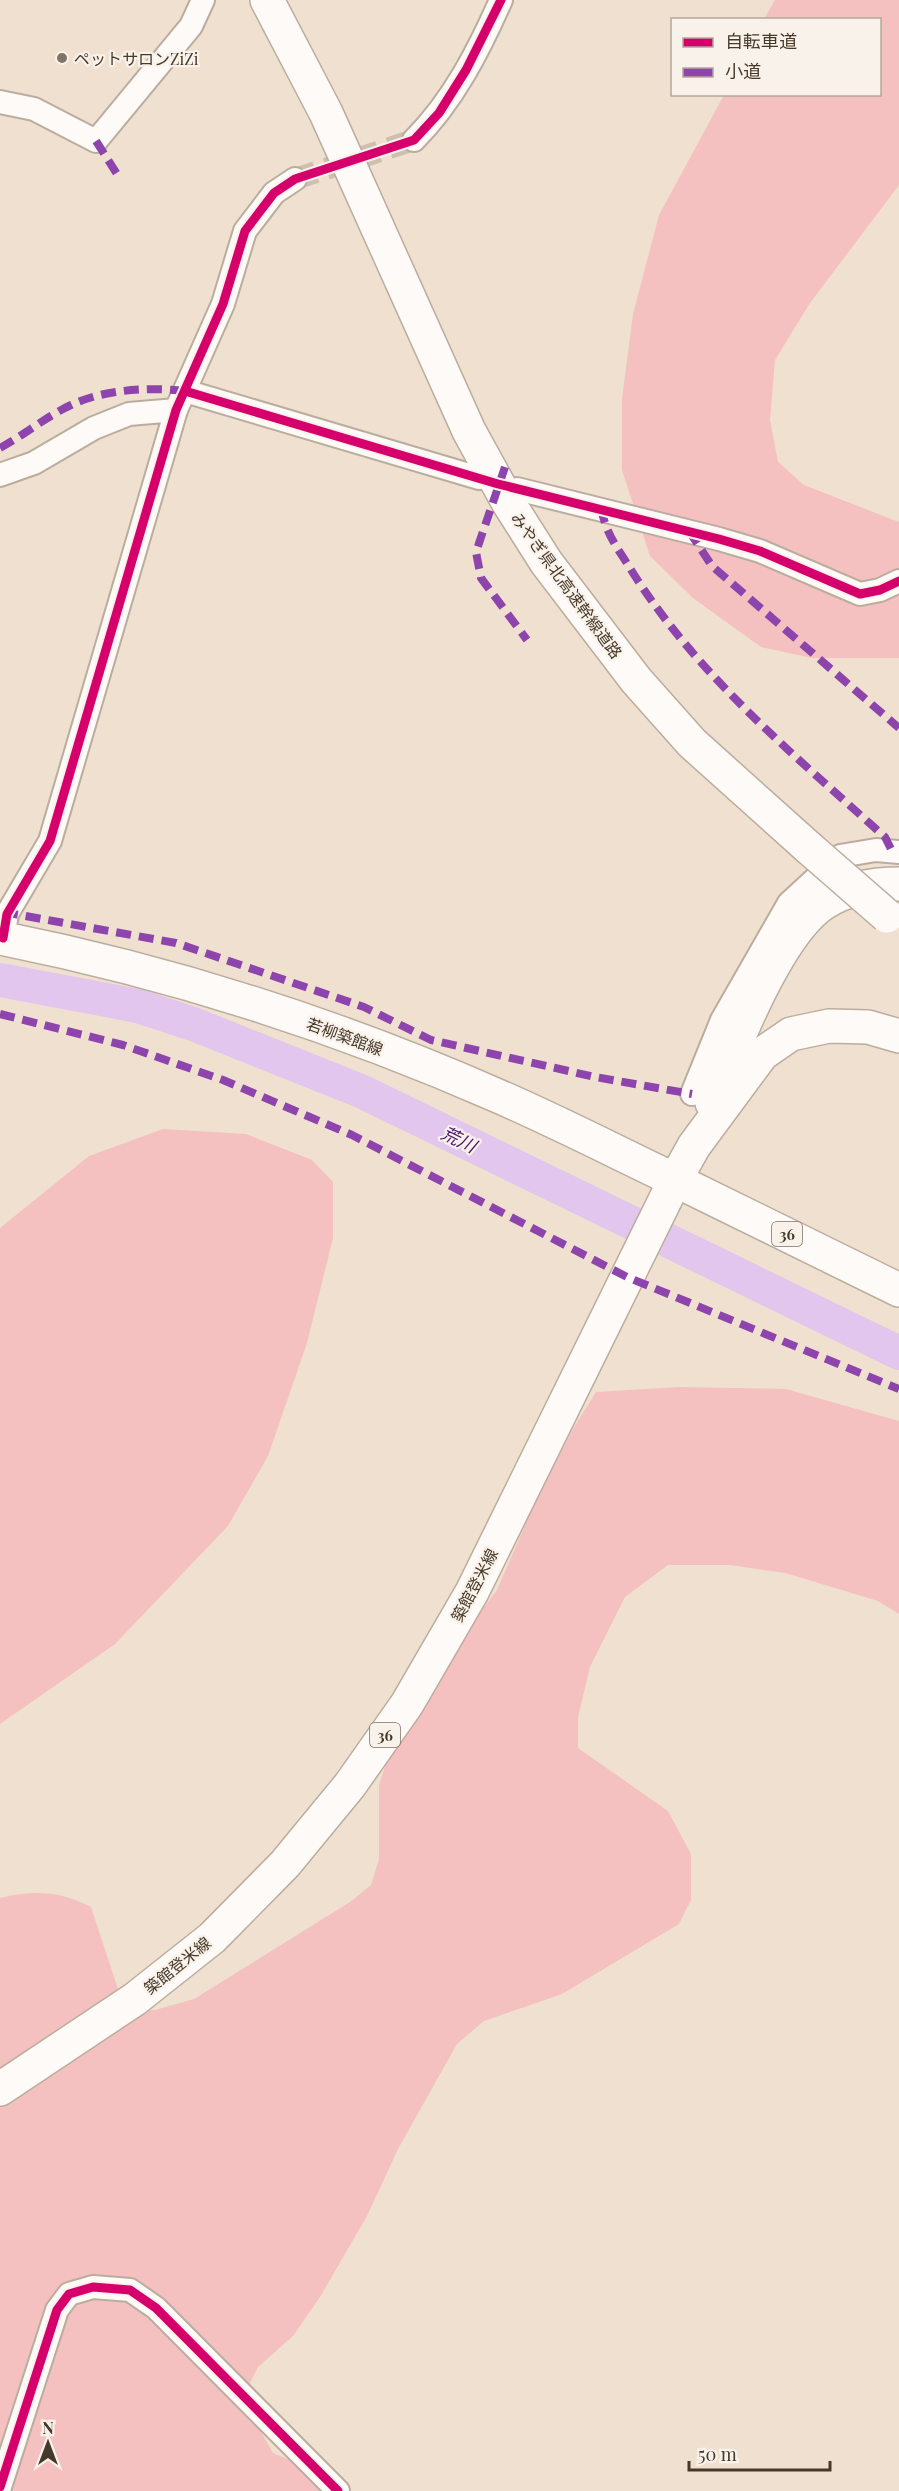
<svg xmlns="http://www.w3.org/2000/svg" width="899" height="2491" font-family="'Playfair Display','Noto Sans JP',serif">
  <rect width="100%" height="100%" fill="#f0e0cf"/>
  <g fill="#f4c1c0">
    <polygon points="775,0 899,0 899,185 810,303 775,360 770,420 778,462 804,485 899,522 899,658 812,658 761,647 693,598 650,556 622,470 622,399 633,314 659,215 724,95 880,94 880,20 764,19"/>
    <polygon points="163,1129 246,1134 312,1160 333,1182 333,1238 307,1343 268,1456 228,1526 115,1644 0,1724 0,1228 89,1156"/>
    <path d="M679 1387 786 1389 899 1421V1614L878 1601 785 1573 730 1565H668L625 1597 590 1667 578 1717V1748L668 1811 691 1854V1900L679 1924 562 1994 484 2021 457 2044 398 2149 367 2216 320 2297 293 2336 258 2367 250 2383V2402L258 2426 273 2453 328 2476 344 2491H0V1898C34 1890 60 1891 91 1907L121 1998 136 2010H155L194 1999 350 1902 371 1885 379 1859V1785L391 1748 462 1636 497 1590 536 1500 574 1427 596 1392Z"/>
  </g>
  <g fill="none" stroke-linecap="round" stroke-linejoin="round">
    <polyline stroke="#e3c6ed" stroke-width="34" points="0,980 138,1006 193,1024 363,1092 899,1353"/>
    <polyline stroke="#cebfae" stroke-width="22" stroke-dasharray="22 11" stroke-linecap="butt" points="295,179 414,140"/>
    <g stroke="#bbad9e" stroke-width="26">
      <g id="minor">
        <polyline points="0,102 34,109 96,141 191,26 203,0"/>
        <path d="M414 140C453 101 479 50 501 0"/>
        <polyline points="185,391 479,478"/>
        <polyline points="0,475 34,463 94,428 129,414 176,410"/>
        <polyline points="517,489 719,539 760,551 860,594 880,590 899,581"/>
        <polyline points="3,938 7,914 50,841 176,410 223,304 245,231 274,193 295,179"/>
        <polyline points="692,1094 722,1020 789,903 840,856 876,850 899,852"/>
        <polyline points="0,2487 57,2310 69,2294 93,2287 130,2290 156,2308 338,2491"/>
      </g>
    </g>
    <g stroke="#bbad9e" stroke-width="36">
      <path id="secondary" d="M0 938C170 972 339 1026 498 1096 558 1122 616 1152 675 1180"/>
    </g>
    <g stroke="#bbad9e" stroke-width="36">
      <g id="primary">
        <polyline points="267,0 326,113 469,431 508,502 546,562 636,680 692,743 809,848"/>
        <path d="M712 1103C732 1050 777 934 824 903 846 889 873 884 899 884"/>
        <polyline points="675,1180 899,1290"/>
        <polyline points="0,2089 135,1999 212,1938 285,1864 350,1785 407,1704 472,1592 675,1180 694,1146 762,1054 791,1034 829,1026 868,1027 899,1036"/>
      </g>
    </g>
    <use href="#minor" stroke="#fdfaf8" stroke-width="22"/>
    <use href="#secondary" stroke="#fdfaf8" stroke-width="33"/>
    <use href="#primary" stroke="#fdfaf8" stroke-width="33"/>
    <g stroke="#bbad9e" stroke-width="36" stroke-linecap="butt">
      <polyline id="primary-bridge" points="809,848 887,916"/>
    </g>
    <use href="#primary-bridge" stroke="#fdfaf8" stroke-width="33"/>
    <g stroke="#8e44ad" stroke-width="8" stroke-dasharray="15 8" stroke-linecap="butt">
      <polyline points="96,141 117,174"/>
      <path d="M0 448C24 435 47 416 71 405 105 389 149 387 185 391"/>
      <polyline points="505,467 476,552 481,578 527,640"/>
      <path d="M601 508C607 537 618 548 633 573 699 677 794 755 885 837L892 851"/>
      <polyline points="689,531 712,566 899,728"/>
      <polyline points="3,912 176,943 364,1007 431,1040 595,1077 692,1094"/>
      <polyline points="0,1014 123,1045 223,1080 352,1135 627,1277 899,1389"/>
    </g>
    <g stroke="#f9f2ea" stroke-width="13">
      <g id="cycleway">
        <polyline points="185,391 498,484 719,539 760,551 860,594 880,590 899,581"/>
        <polyline points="3,938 7,914 50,841 176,410 223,304 245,231 274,193 295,179 414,140 439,113 466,70 501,0"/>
        <polyline points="0,2487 57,2310 69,2294 93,2287 130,2290 156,2308 338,2491"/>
      </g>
    </g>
    <use href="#cycleway" stroke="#d6006c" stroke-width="9"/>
  </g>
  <circle fill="#827363" stroke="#f9f2ea" stroke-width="2" cx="62" cy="58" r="6"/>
  <g text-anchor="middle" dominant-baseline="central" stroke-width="4.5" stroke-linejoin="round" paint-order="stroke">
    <g fill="#f9f2ea" stroke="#7c7063" stroke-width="1.5">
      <rect x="772" y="1222" width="30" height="24" rx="4.5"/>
      <rect x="370" y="1723" width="30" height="24" rx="4.5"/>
    </g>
    <g font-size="15" font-weight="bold" fill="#473929">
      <text x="787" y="1234">36</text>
      <text x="385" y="1735">36</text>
    </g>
    <g font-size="16" fill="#473929" stroke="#f9f2ea" text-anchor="start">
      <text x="74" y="58">ペットサロンZiZi</text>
    </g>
    <g font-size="16" fill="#473929" stroke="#f9f2ea">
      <text transform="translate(567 585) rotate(54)">みやぎ県北高速幹線道路</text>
      <text transform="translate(345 1036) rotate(20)">若柳築館線</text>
      <text transform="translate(474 1585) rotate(-62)">築館登米線</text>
      <text transform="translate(177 1965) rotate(-39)">築館登米線</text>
    </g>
    <g font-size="18" font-style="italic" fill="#4d146f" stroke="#f9f2ea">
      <text transform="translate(459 1139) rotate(26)">荒川</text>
    </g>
  </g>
  <rect x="671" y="18" width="210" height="78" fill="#f9f2ea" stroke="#b2a89d" stroke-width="1.5"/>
  <rect x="683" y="38" width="30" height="9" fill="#d6006c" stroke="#b2a89d" stroke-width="1.5"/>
  <text x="725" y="48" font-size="18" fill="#473929">自転車道</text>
  <rect x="683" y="68" width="30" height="9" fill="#8e44ad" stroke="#b2a89d" stroke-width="1.5"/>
  <text x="725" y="78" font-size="18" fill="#473929">小道</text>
  <g transform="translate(48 2443)" stroke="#f9f2ea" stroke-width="4.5" paint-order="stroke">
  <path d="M0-4.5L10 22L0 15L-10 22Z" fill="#473929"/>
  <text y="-9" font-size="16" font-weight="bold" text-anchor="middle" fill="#473929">N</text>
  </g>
  <path d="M689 2461v9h141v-9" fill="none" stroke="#473929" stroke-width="3"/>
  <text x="698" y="2461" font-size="18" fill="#473929" stroke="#f9f2ea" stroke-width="4.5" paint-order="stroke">50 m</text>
</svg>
